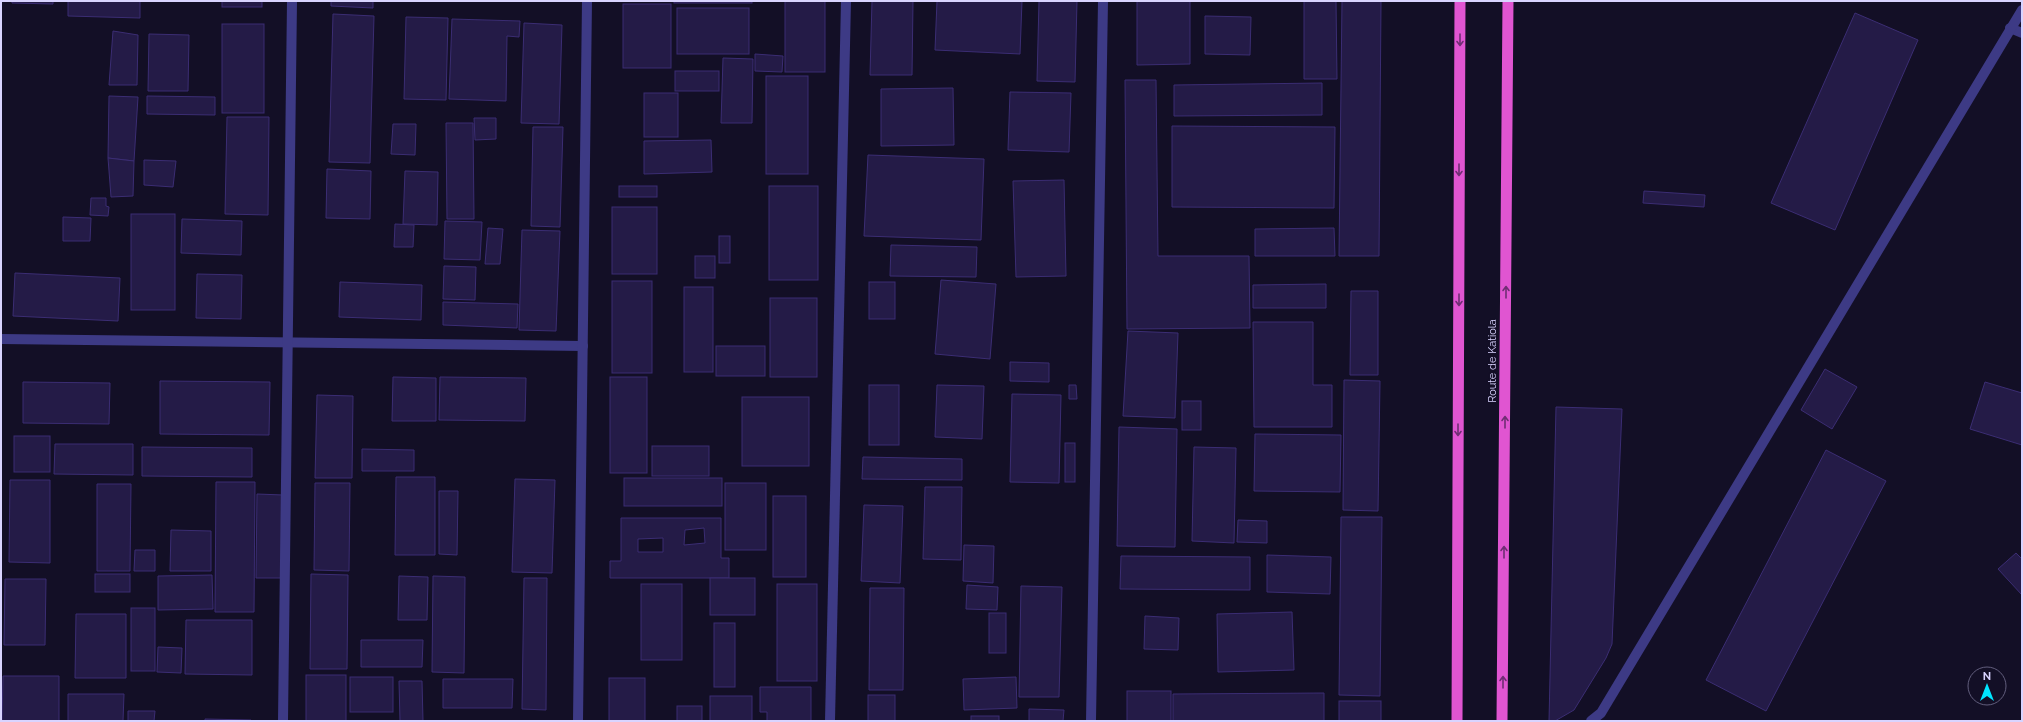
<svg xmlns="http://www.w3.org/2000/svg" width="2023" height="722" font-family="Raleway,sans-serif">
  <rect width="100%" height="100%" fill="#130f26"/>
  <g fill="#241b47" stroke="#3b2d73" fill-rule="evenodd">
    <polygon points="12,1 53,1 53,4 12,3"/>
    <polygon points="68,1 140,1 140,18 68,16"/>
    <rect x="222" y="1" width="40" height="6"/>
    <polygon points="331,1 373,1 373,8 331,6"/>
    <rect x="674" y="1" width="78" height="2"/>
    <rect x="785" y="1" width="40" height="71"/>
    <polygon points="872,1 913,1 912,75 870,75"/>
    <polygon points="937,1 1022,1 1020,54 935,50"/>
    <polygon points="1039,1 1077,1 1075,82 1037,81"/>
    <polygon points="1137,1 1190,1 1190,64 1137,65"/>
    <polygon points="1304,1 1336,1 1337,79 1304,79"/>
    <polygon points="1342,1 1381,1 1379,256 1339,256"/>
    <rect x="623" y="4" width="48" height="64"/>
    <rect x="677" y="8" width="72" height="46"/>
    <polygon points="1855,13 1918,40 1835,230 1771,203"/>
    <polygon points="333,14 374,16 370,163 329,162"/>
    <polygon points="1205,16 1251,17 1250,55 1205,54"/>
    <polygon points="406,17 448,18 446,100 404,99"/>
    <polygon points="452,19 520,21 519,37 507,36 506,101 449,99"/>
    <polygon points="524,23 562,25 559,124 521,123"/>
    <rect x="222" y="24" width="42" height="89"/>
    <polygon points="113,31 138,35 137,85 109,85"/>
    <polygon points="149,34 189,35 188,91 148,91"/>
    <polygon points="755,54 783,56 782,72 755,71"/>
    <polygon points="723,58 753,59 752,123 721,123"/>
    <rect x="675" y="71" width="44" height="20"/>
    <rect x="766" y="76" width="42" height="98"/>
    <polygon points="1125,80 1156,80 1158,256 1249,256 1250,328 1127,329"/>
    <polygon points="1322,83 1322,115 1174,116 1174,85"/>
    <polygon points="953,88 954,145 881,146 881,89"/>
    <polygon points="1010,92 1071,93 1069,152 1008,150"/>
    <rect x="644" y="93" width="34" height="44"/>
    <polygon points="109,96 138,97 134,161 108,158"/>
    <polygon points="147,96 215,97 215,115 147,114"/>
    <polygon points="227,117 269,117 268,215 225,214"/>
    <polygon points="474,118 496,118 496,139 475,140"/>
    <polygon points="446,123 473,123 474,219 447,219"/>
    <polygon points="393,124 416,124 415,155 391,154"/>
    <polygon points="1172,126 1335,127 1334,208 1172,207"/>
    <polygon points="533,127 563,127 560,227 531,226"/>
    <polygon points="711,140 712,172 644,174 644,141"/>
    <polygon points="868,155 984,159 981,240 864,236"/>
    <polygon points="108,158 134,161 133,196 111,197"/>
    <polygon points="144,160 176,161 173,187 144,185"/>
    <polygon points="327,169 371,171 370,219 326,218"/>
    <polygon points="405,171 438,172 437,225 403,224"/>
    <polygon points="1064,180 1066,276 1016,277 1013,181"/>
    <rect x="619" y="186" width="38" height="11"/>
    <rect x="769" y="186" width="49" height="94"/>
    <polygon points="1644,191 1705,195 1704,207 1643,203"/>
    <polygon points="91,198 106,198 106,206 109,207 108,216 90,215"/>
    <rect x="612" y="207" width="45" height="67"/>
    <rect x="131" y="214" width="44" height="96"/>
    <polygon points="63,217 91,218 90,241 63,241"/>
    <polygon points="182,219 242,221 241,255 181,253"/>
    <polygon points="445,221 482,222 480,260 444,259"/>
    <polygon points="395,224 414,225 413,247 394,247"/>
    <polygon points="488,228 503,229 500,264 485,264"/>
    <polygon points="1334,228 1335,256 1255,256 1255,229"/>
    <polygon points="522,230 560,231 556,331 519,330"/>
    <rect x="719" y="236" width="11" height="27"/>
    <polygon points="891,245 977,247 976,277 890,276"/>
    <rect x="695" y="256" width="20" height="22"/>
    <polygon points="444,266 476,267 475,300 443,299"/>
    <polygon points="15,273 120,278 118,321 13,316"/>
    <polygon points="197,274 242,275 241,319 196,318"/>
    <polygon points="941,280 996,284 990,359 935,354"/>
    <rect x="612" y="281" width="40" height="92"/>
    <polygon points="340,282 422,285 421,320 339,317"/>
    <rect x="869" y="282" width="26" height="37"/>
    <polygon points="1326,284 1326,308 1253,308 1253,285"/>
    <rect x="684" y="287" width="29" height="85"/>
    <polygon points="1351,291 1378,291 1378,375 1350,375"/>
    <rect x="770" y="298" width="47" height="79"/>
    <polygon points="443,302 518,304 517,328 443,325"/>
    <polygon points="1253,322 1313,322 1313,385 1332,385 1332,427 1254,427"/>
    <polygon points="1128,331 1178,333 1175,418 1123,416"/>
    <rect x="716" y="346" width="49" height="30"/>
    <polygon points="1010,362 1049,363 1049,382 1010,381"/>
    <polygon points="1825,369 1857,387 1832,429 1801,410"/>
    <polygon points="393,377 436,378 436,421 392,421"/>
    <polygon points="440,377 526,378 525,421 439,420"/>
    <rect x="610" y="377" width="37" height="96"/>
    <polygon points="1344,380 1380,381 1378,511 1343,510"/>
    <polygon points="160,381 270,382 269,435 160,434"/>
    <polygon points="23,382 110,383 109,424 23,423"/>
    <polygon points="1985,382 2022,393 2022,445 1970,429"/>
    <rect x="869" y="385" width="30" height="60"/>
    <polygon points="937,385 984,386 982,439 935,437"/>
    <polygon points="1069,385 1076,385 1077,399 1069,399"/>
    <polygon points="1012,394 1061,395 1059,483 1010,482"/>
    <polygon points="317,395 353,396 352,478 315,478"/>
    <rect x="742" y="397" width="67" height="69"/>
    <rect x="1182" y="401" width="19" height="29"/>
    <polygon points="1556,407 1622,409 1612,644 1606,658 1574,710 1555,721 1549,721"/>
    <polygon points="1119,427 1177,429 1175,547 1117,546"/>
    <polygon points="1255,434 1341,435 1340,492 1254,491"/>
    <rect x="14" y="436" width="36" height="36"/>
    <rect x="1065" y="443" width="10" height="39"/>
    <polygon points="55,444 133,444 133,475 54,474"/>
    <rect x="652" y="446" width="57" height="30"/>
    <polygon points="142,447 252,448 252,477 142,476"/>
    <polygon points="1194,447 1236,448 1234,543 1192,541"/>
    <polygon points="362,449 414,450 414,471 362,471"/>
    <polygon points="1826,450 1886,481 1766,711 1706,680"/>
    <polygon points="863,457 962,459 962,480 862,479"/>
    <polygon points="396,477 435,477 435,555 395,555"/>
    <rect x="624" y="478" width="98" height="28"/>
    <polygon points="515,479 555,480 552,573 512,572"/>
    <polygon points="10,480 50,480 50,563 9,562"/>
    <polygon points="216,482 255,482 254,612 215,612"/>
    <polygon points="315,483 350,483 349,571 314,570"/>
    <rect x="725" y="483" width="41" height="67"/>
    <polygon points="97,484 131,484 130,571 97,571"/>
    <polygon points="925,487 962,487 961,560 923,559"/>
    <polygon points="439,491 458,491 457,555 439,554"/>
    <polygon points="257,494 283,495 282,578 256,578"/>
    <rect x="773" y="496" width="33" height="81"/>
    <polygon points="864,505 903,506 900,583 861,581"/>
    <polygon points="1341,517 1382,517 1380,696 1339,695"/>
    <path d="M621 518H721V558H729V578H610V561H621ZM704 528 705 543 684 545 685 530ZM663 538V552H638V539Z"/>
    <polygon points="1238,520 1267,521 1267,543 1237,542"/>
    <polygon points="171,530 211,531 211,571 170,571"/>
    <polygon points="964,545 994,546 993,583 963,581"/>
    <polygon points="135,550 155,550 155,571 134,571"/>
    <polygon points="2016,553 2022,559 2022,595 1998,569"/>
    <polygon points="1267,555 1331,557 1330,594 1267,592"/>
    <polygon points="1121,556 1250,557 1250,590 1120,589"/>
    <rect x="95" y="574" width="35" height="18"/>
    <polygon points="311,574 348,575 347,669 310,669"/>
    <polygon points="212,575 213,609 158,610 158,576"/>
    <polygon points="399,576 428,577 427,620 398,620"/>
    <polygon points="433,576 465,577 464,673 432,672"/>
    <polygon points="524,578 547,578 546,710 522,709"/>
    <rect x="710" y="578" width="45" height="37"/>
    <polygon points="5,579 46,579 45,645 4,645"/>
    <rect x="641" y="584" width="41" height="76"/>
    <rect x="777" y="584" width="40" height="97"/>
    <polygon points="967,585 998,587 997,610 966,609"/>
    <polygon points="1021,586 1062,587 1059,697 1019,697"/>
    <polygon points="870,588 904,588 903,690 869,690"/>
    <rect x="131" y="608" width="24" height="63"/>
    <polygon points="1292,612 1294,670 1218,672 1217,614"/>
    <rect x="989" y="613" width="17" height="40"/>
    <polygon points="76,614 126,614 126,678 75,678"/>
    <polygon points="1145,616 1179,618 1178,650 1144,649"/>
    <polygon points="186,620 252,620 252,675 185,674"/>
    <rect x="714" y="623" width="21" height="64"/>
    <polygon points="361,640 423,640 422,667 361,667"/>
    <polygon points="158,647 182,648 181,673 157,672"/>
    <rect x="306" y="675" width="40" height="46"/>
    <polygon points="3,676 59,676 59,721 2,721"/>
    <rect x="350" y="677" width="43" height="35"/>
    <polygon points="1016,677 1017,708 964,710 963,679"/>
    <rect x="609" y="678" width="36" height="43"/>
    <polygon points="443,679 513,679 512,708 443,708"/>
    <polygon points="399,681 422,681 423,721 400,721"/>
    <polygon points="760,687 811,687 811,721 754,721 767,721 767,712 760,712"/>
    <rect x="1127" y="691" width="44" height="30"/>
    <polygon points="1324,693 1324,721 1173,721 1173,694"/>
    <polygon points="68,694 124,694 123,721 68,721"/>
    <rect x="868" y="695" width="27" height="26"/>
    <rect x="710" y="696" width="42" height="25"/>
    <rect x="1339" y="701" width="42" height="20"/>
    <rect x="677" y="706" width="25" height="15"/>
    <polygon points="1029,709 1064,710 1063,721 1029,721"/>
    <polygon points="128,711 155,711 154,721 128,721"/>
    <rect x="971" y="716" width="28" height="5"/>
    <polygon points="205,719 251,720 251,721 205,721"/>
  </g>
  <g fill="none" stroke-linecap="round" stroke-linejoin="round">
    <g stroke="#3d3a85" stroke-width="10">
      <polyline points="2010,28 2022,33"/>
      <polyline points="1,339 583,346"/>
      <polyline points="283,721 292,1"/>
      <polyline points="578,721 587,1"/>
      <polyline points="830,721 846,1"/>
      <polyline points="1091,721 1103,1"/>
      <polyline points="1591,721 1601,713 2022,10"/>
    </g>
    <g stroke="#e055d1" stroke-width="11">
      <polyline points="1457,721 1460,1"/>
      <polyline points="1502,721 1508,1"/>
    </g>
  </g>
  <defs><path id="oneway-shaft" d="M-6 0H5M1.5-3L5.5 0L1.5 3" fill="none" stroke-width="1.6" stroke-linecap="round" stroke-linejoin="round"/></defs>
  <g stroke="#6f2e73">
    <use href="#oneway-shaft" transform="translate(1460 40) rotate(90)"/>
    <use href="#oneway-shaft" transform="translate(1459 170) rotate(90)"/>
    <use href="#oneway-shaft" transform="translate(1506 292) rotate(-90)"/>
    <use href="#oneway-shaft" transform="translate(1459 300) rotate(90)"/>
    <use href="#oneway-shaft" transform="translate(1505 422) rotate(-90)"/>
    <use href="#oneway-shaft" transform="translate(1458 430) rotate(90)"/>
    <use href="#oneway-shaft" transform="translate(1504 552) rotate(-90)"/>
    <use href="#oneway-shaft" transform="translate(1503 682) rotate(-90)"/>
  </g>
  <g text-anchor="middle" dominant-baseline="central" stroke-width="3.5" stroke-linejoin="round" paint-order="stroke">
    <g font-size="11" fill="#d9d4ff" stroke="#130f26">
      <text transform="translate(1492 361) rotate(-90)">Route de Katiola</text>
    </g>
  </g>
  <rect width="2023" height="722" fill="none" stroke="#d9d4ff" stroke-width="4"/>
  <g transform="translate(1987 686)"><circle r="19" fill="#130f26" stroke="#625e7d"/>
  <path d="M0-3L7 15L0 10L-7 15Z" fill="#00e5ff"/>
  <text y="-6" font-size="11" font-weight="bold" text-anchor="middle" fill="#d9d4ff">N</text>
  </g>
</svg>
